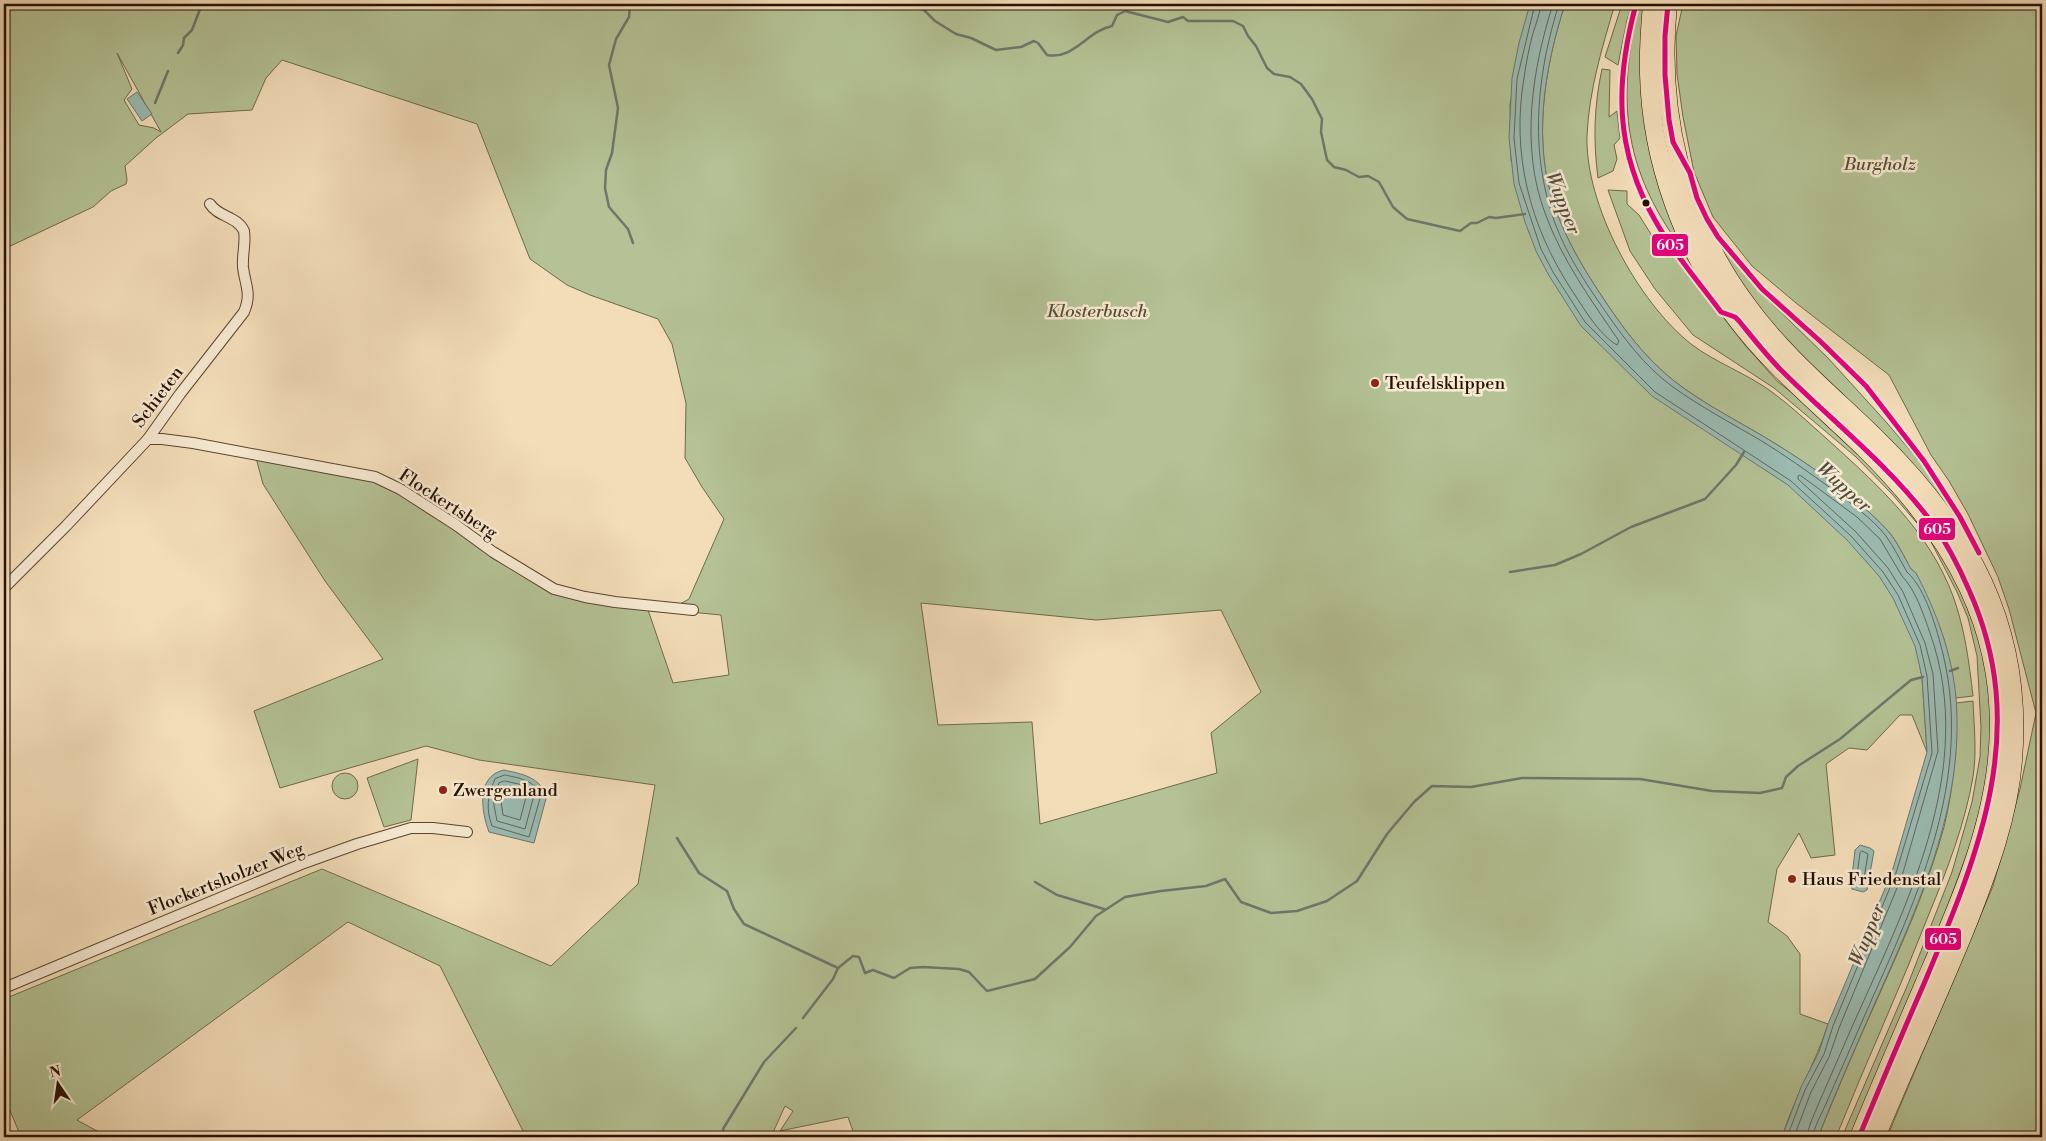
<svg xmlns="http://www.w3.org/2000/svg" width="2046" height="1141" font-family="'Libre Bodoni',serif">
  <rect width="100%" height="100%" fill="#f3ddb9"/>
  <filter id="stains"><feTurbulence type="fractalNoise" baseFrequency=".004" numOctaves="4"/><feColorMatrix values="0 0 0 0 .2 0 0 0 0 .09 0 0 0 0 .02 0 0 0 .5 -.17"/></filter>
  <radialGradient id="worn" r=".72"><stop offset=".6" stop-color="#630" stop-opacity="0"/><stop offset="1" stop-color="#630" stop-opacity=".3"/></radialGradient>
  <g fill="#b4c295" stroke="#6e6a4a" fill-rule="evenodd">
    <path d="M4 4H1530L1510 104 1511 161 1610 335 1792 468 1907 602 1922 677 1927 752 1912 715H1900L1867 750 1849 748 1826 764 1835 855 1811 858 1799 833 1777 869 1768 922 1787 936 1800 954V1014L1828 1024C1816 1063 1794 1098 1782 1137H855L848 1117 780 1131 793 1111 785 1106 771 1137H710L708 1131 699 1137H526L440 966 348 922 77 1120 108 1137H21L4 1096V999L322 869 551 966 638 884 655 785 479 760 426 746 280 788 254 711 383 659 325 581 263 484 256 458 361 477 398 490 561 594 647 607 673 683 729 675 721 615 669 610 689 599 724 519 702 487 685 458 686 403 672 344 658 319 590 295 567 285 530 259 477 124 282 60 266 78 252 110 188 114 156 138 125 166 127 180 126 184 111 191 93 207 4 249ZM117 53 161 132 154 128 139 125 124 100 132 89ZM921 603 1096 620 1221 610 1261 692 1211 733 1217 773 1040 824 1032 722 938 725Z"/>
    <path d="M1565 4H1615C1602 48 1589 90 1587 136 1585 205 1638 302 1691 344 1716 363 1746 373 1772 392 1791 406 1809 423 1827 439 1877 484 1929 531 1953 596 1965 629 1969 662 1973 696L1956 698 1944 639 1916 573 1911 569C1904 557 1897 541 1888 531 1855 495 1803 460 1761 435 1732 418 1701 402 1674 381 1644 357 1622 327 1601 295 1583 268 1566 239 1555 208 1532 143 1544 69 1565 4Z"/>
    <polygon points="1622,4 1632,4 1627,20 1618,65 1605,57"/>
    <path d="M1639 4H1646L1642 68 1700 278 1672 241 1673 236C1631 174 1620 118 1631 44L1630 39Z"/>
    <polygon points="1683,4 2042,4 2042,1137 1887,1137 1993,886 2020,789 2036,713 2009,609 1998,577 1968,514 1949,481 1931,455 1889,375 1796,303 1752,266 1713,217 1694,172 1683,117 1677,74 1676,36"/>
    <path d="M1602 69 1610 70 1609 117 1617 111 1620 138 1614 145 1617 159 1613 171 1598 178C1593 140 1594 106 1602 69Z"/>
    <polygon points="1608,190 1627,191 1627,204 1639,215 1664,255 1668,246 1744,344 1777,381 1820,415 1898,490 1950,563 1985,654 1993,706 1990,759 1981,805 1972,840 1934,943 1853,1137 1842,1137 1908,984 1952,872 1972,802 1980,757 1981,727 1977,656 1968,618 1957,592 1928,536 1892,494 1856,457 1774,388 1693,335 1655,289 1630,251"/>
    <polygon points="1715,237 1759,291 1828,358 1887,423 1920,462 1949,507 1948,508 1796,353 1740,286"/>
    <path d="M1973 701C1974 727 1977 752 1973 777 1965 824 1947 870 1929 914 1900 989 1866 1062 1836 1137H1818C1836 1093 1855 1048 1875 1004 1901 946 1927 889 1944 827 1954 787 1957 744 1956 703Z"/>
    <polygon points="418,759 411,820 384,827 367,778"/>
    <circle cx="345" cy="786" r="13"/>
  </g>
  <g fill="#9bbbb2" stroke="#6d776b">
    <path d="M1530 4H1565C1544 69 1532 143 1555 208 1566 239 1583 268 1601 295 1622 327 1644 357 1674 381 1701 402 1732 418 1761 435 1803 460 1855 495 1888 531 1897 541 1904 557 1911 569L1916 573C1936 611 1952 653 1956 698 1965 807 1917 908 1874 1005 1855 1049 1835 1093 1818 1137H1782L1801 1087 1819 1052 1828 1024 1892 872 1927 752 1922 677 1915 646 1893 598 1879 576 1847 540 1788 485 1652 396 1581 326 1548 274 1536 251 1525 222 1514 184 1509 138 1512 78 1519 43Z"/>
    <polygon points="137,92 152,114 142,121 127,99"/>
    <path d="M504 770C523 774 538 777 547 795L534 843 489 832C481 811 476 776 504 770Z"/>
    <polygon points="1860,845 1870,848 1874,851 1867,890 1863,892 1852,889 1851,885 1855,850"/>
  </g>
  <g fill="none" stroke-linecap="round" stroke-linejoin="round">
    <g stroke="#616659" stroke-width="1">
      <polyline points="1535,4 1517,79 1514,138 1519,183 1541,249 1553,272 1585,322 1655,392 1791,481 1851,536 1883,572 1898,595 1920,645 1927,676 1932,753 1896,873 1833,1026 1824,1054 1805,1090 1787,1137"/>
      <path d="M1541 4C1540 13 1536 24 1533 33 1529 48 1526 63 1524 78 1511 154 1530 226 1571 289 1583 307 1599 335 1617 345L1619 341C1591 300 1562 260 1545 213 1520 147 1532 69 1553 4"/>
      <path d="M1559 4C1538 70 1530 141 1550 208 1560 244 1582 278 1603 308 1623 337 1644 366 1673 387 1701 407 1731 423 1760 440 1785 455 1808 472 1832 489 1850 503 1872 518 1886 536 1894 547 1900 560 1907 572 1926 589 1937 630 1943 654 1976 790 1906 919 1854 1040 1844 1062 1835 1084 1825 1106 1821 1115 1814 1127 1813 1137"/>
      <path d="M505 775C519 778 534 780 541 795L529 837 492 826C486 809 487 796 495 779Z"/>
      <polygon points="505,781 523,785 534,795 525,829 497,821 493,800 499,783"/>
      <polygon points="506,789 520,792 526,797 520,820 503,815 501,801"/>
      <polygon points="1862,851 1868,854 1863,884 1860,886 1856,883 1860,853"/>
      <path d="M1794 1137 1811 1092 1829 1057 1839 1028 1902 876 1938 751 1933 674 1925 643 1903 592 1888 568 1856 532 1798 479V476L1800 475 1857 517 1880 539 1902 576C1916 591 1923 613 1930 633 1979 771 1903 911 1848 1036 1838 1059 1828 1082 1818 1105 1814 1115 1808 1127 1807 1137"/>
    </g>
    <g stroke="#6d776b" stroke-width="2.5">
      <polyline points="630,4 629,17 616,39 609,65 618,108 612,153 606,170 605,188 609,207 628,229 633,243"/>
      <path d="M908 4 924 10 935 21 956 34 971 38 996 50 1021 47 1034 41 1038 43 1047 55C1074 60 1087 31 1112 26L1117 15 1125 11 1168 22 1183 17 1188 21H1233L1243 26 1248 36 1256 46 1267 68 1274 74 1290 77 1301 84 1312 99 1322 119 1321 132 1327 160 1334 167 1346 170 1359 177 1368 176 1379 182 1393 207 1407 219 1460 231 1471 223H1477L1489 217 1496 218 1525 214"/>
      <polyline points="178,53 183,45 184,38 192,30 202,4"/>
      <polyline points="155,103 168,71"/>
      <polyline points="1510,572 1555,565 1581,554 1631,527 1705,499 1736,465 1744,452"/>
      <polyline points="2037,638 2042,641"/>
      <polyline points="1950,671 1958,668"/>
      <polyline points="677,838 699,873 727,891 734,909 744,924 838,968 853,956 859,957 865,973 873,970 894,978 910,968 923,967 959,969 969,972 987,991 1035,979 1070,947 1096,916 1125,897 1161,891 1206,886 1225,879 1241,902 1271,913 1297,911 1327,901 1357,881 1387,834 1414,802 1432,786 1471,787 1522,778 1640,779 1712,791 1760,793 1782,788 1786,777 1798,766 1840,739 1911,680 1923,677"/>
      <polyline points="1035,882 1057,895 1104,909"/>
      <polyline points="803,1018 833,979 838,968"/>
      <polyline points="724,1137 723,1129 764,1062 796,1028"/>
    </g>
    <g stroke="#5a442e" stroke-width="12">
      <g id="minor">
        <polyline points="148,439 162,439 193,443 375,477 400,489 456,525 493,552 554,589 585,597 615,602 693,610"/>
        <path d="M4 588 66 526 148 439 180 394 244 312C252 293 245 285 243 267 242 255 246 243 244 231 237 216 218 217 210 204"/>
        <polyline points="4,988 304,863 357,844 411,828 433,828 467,832"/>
      </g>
    </g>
    <g stroke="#271100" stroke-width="19">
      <g id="trunk">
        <path d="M1652 4C1650 27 1648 50 1649 74 1651 160 1683 249 1735 317 1772 367 1821 406 1865 449 1953 536 2010 632 1997 760 1989 839 1955 913 1924 984 1902 1035 1880 1086 1859 1137"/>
        <path d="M1668 4C1657 111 1682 218 1747 305 1783 355 1832 395 1876 438 1969 529 2024 626 2013 760 2009 815 1989 869 1969 920 1940 993 1906 1064 1876 1137"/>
      </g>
    </g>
    <use href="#minor" stroke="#f7e9d2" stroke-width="10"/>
    <use href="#trunk" stroke="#f3ddb9" stroke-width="18"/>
    <g stroke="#f7e9d2" stroke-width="9">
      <g id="bus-1">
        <path d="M1636 4C1615 82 1614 150 1656 222 1674 254 1699 282 1721 312L1735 317 1739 321C1753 338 1766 355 1782 371 1833 422 1890 466 1933 524 1948 545 1959 567 1969 590 2032 730 1978 855 1923 986 1901 1036 1880 1087 1859 1137"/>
        <polyline points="1668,4 1665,36 1665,75 1669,120 1673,142 1690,173 1697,198 1707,219 1718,237 1762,289 1820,341 1866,386 1924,461 1960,517 1979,553"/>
      </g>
    </g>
    <use href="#bus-1" stroke="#e5007d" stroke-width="5"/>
  </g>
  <circle fill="#271100" stroke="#f7e9d2" stroke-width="2" cx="1646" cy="203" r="4.5"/>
  <g fill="#8f2418" stroke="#f7e9d2" stroke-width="2">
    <circle cx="1375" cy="383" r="5"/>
    <circle cx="443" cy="790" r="5"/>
    <circle cx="1792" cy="879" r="5"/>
  </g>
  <g text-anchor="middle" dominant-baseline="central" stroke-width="5" stroke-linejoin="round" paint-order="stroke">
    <g font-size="18" font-style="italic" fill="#584f34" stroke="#f7e9d2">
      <text x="1880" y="164">Burgholz</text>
      <text x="1097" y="311">Klosterbusch</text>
    </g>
    <g font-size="18" fill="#271100" stroke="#f7e9d2" text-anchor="start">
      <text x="1385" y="383">Teufelsklippen</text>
      <text x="453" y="790">Zwergenland</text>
      <text x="1802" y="879">Haus Friedenstal</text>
    </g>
    <g font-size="18" fill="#271100" stroke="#f7e9d2">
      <text transform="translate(158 397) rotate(-53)">Schieten</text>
      <text transform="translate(448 504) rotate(33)">Flockertsberg</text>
      <text transform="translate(226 879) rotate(-22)">Flockertsholzer Weg</text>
    </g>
    <g font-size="19" font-style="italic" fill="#504c3e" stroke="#f7e9d2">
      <text transform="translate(1563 203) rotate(69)">Wupper</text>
      <text transform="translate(1844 487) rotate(42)">Wupper</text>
      <text transform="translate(1867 935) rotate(-68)">Wupper</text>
    </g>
  </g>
  <g stroke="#f7e9d2" stroke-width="2">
    <rect x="1651" y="233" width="38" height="24" rx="5" fill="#e5007d"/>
    <rect x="1918" y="517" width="38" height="24" rx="5" fill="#e5007d"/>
    <rect x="1924" y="927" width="38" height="24" rx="5" fill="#e5007d"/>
  </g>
  <g font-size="14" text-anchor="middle" font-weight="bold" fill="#fff">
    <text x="1670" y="250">605</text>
    <text x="1937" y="534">605</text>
    <text x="1943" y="944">605</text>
  </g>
  <rect width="2046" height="1141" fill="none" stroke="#f3ddb9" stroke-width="20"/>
  <rect x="5" y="5" width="2036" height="1131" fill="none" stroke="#271100" stroke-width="2.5"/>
  <rect x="10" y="10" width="2026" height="1121" fill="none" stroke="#271100"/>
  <g transform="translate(58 1084) rotate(347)" stroke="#f7e9d2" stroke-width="4" paint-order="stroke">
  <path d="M0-4L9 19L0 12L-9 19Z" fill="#271100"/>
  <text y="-8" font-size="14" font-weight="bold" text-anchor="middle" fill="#271100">N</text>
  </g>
  <rect width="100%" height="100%" filter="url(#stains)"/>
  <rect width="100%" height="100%" fill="url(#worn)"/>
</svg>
